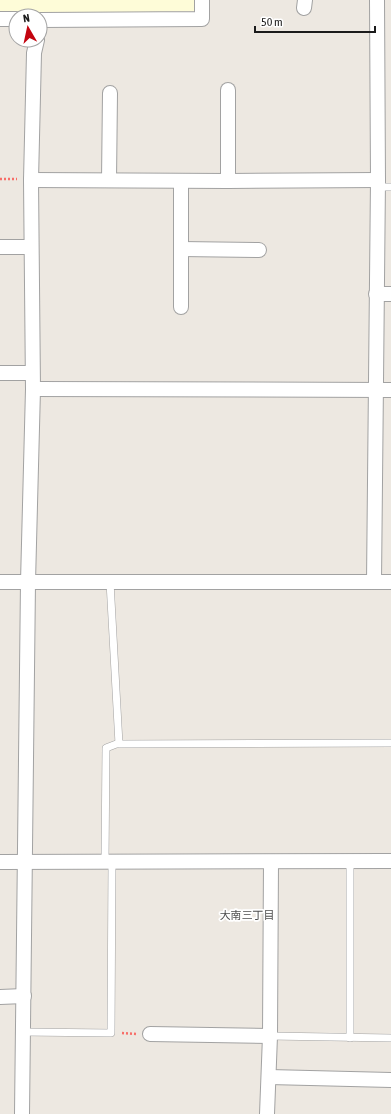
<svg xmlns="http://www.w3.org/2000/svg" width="391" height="1114" font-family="'Asap Condensed','Noto Sans JP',sans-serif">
  <rect width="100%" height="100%" fill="#ede8e1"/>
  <polygon fill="#fefcd8" points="0,0 197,0 198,11 35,14 0,13"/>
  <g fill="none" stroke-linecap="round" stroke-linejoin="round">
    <g stroke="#a2a2a2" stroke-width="8">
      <g id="service">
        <polyline points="378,187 391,187"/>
        <polyline points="110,582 119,744 391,743"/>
        <polyline points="105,863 106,748 119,743"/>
        <polyline points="23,1032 111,1033 112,863"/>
        <polyline points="270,1036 391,1038"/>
        <polyline points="350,1038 350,861"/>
      </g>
    </g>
    <g stroke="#a2a2a2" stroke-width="16">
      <g id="minor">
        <polyline points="304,8 305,0"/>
        <polyline points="0,19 16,19"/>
        <polyline points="40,20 202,19 202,0"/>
        <polyline points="228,90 228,181"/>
        <polyline points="31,180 228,181 378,180"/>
        <polyline points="109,180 110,93"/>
        <polyline points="0,247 31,247"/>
        <polyline points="181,249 259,250"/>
        <polyline points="376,294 391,294"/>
        <polyline points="181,307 181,181"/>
        <polyline points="0,373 32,373"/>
        <polyline points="33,389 391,390"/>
        <polyline points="0,582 391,582"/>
        <polyline points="374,582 378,180 377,0"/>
        <polyline points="0,862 391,861"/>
        <polyline points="0,997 24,996"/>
        <polyline points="150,1034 270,1036"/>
        <polyline points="269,1077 391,1080"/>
        <polyline points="22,1114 28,582 33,389 31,180 34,53 37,40"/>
        <polyline points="267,1114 270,1036 271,862"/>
      </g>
    </g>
    <g stroke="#f76e68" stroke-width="2.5" stroke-dasharray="2 2" stroke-linecap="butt">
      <polyline points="0,179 17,179"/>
      <polyline points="122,1033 137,1034"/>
    </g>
    <use href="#service" stroke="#fff" stroke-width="7"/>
    <use href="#minor" stroke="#fff" stroke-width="14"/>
  </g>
  <g text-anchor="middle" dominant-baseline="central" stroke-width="3.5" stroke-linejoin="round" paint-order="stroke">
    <g font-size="11" fill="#4e4e4e" stroke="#fff">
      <text x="247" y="915">大南三丁目</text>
    </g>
  </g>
  <g transform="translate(28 28) rotate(351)"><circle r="19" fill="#ffffff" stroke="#a4a4a4"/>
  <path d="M0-3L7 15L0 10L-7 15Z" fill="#c3040f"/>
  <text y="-6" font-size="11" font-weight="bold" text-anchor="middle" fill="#1b1b1b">N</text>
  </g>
  <path d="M255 26v6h120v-6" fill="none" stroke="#1b1b1b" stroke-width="2"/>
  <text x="261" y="26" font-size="12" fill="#1b1b1b" stroke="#ffffff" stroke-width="3" paint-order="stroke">50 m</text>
</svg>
